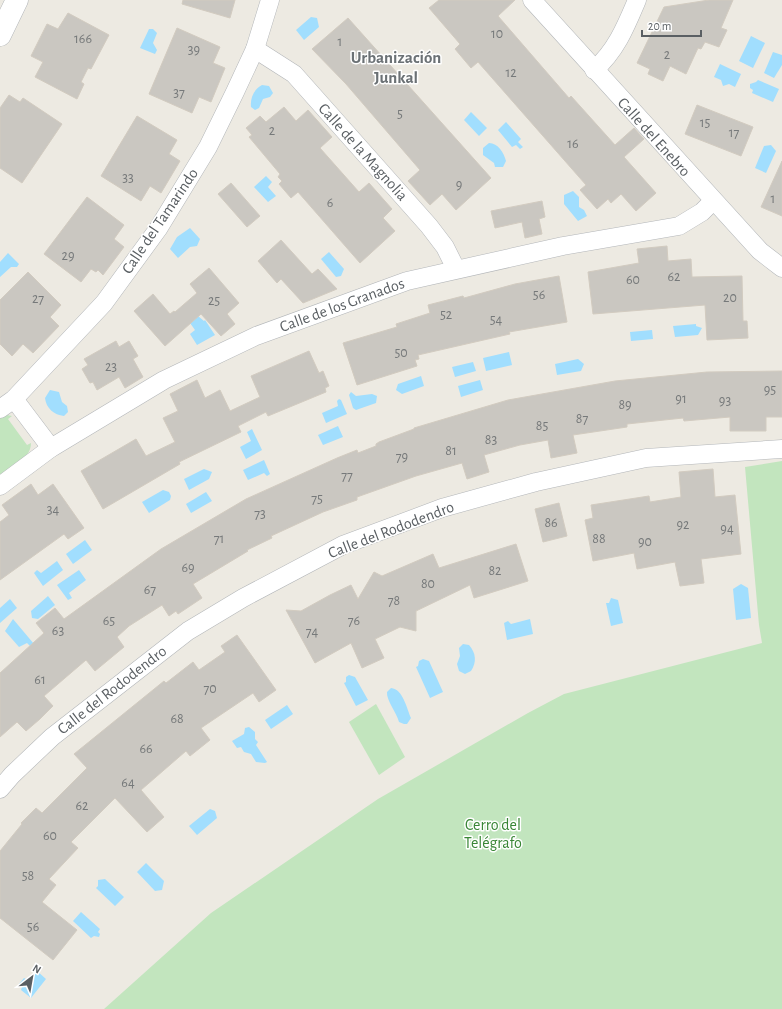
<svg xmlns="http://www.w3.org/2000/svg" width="782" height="1009" font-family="'Alegreya Sans',sans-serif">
  <rect width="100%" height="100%" fill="#edeae2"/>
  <g fill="#c2e5be">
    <path d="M7 415 12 416 8 419 27 445 31 443C31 459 11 468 0 476V417Z"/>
    <polygon points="782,461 782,1009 104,1009 211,913 378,799 528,713 564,694 762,643 759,625 745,467"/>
    <polygon points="376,704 405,757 379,775 349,722"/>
  </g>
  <g fill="#a1defe">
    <polygon points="311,17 317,18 319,27 304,40 296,30"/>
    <polygon points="149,29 153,29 157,33 153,43 157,50 155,54 140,48"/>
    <polygon points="751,36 765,43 753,68 739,61"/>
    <polygon points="773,52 782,55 782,65 774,78 764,73"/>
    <polygon points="720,64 741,74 735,87 729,84 723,86 721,80 714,77"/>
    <polygon points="758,80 779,89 773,102 752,93 753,90 750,88 750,84 756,82"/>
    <path d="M262 85 269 86 273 93 270 97 263 99 259 108 255 110 251 107C250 98 254 89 262 85Z"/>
    <polygon points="471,112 487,128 479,136 464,120"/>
    <polygon points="506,122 521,139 518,142 523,147 520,149 516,145 512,147 498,130"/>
    <path d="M489 143C498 143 504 153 506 161L503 167H495L494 163 483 155V148Z"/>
    <polygon points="771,145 776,151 766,173 755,168 764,146"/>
    <polygon points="266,176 272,182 268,187 276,196 268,202 254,187"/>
    <polygon points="573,191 579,197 579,207 584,210 587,216 578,221 564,204 564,195"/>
    <polygon points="190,228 200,239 197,246 190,247 178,258 170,249 177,237"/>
    <polygon points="329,252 344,269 341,276 336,277 321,259"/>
    <polygon points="8,253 19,264 17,267 11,267 0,277 0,262"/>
    <polygon points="198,316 204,321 205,320 215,335 197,345 190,334 195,330 190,323"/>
    <polygon points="696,324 696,326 702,328 698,335 675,337 673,326"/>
    <polygon points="652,330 653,339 631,341 630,332"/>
    <polygon points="509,352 512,365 486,371 483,358"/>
    <polygon points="578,359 584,364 581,371 557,375 555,364"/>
    <polygon points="473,362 476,371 455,377 452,367"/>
    <polygon points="421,376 424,386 402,394 396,390 398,384"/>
    <polygon points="480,380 483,390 461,397 458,386"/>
    <path d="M50 390 59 392 62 402 67 406 68 412 64 416C54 415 46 408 45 398Z"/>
    <polygon points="351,392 356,396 372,394 377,396 376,403 356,410 353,408 349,395"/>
    <polygon points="339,399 341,400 347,414 326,423 322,413 338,406 337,401"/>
    <polygon points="338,426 343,437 323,445 318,435"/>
    <polygon points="252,429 262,450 246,459 240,447 251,441 247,432"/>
    <polygon points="264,460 270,474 267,476 264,473 248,480 243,470"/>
    <polygon points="204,469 212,472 209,479 189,490 184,479"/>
    <polygon points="163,490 169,492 171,496 170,500 149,513 142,502"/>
    <polygon points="206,492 212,501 191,513 186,504"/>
    <polygon points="85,540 92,550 73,564 66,554"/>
    <polygon points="57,561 63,570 43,586 34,573 37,570 41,573"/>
    <polygon points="79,570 86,580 69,593 72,598 68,600 57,585"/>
    <polygon points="741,584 748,588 751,618 736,620 733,589"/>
    <polygon points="48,596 55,605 38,619 32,618 31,611"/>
    <polygon points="611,598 618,600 623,623 611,626 606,603 609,603"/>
    <polygon points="10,599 17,608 0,623 0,608"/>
    <polygon points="13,619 34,644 31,647 27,643 19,647 5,631"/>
    <polygon points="530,619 533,634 507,640 504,623 508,621 511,624"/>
    <path d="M463 644 469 645C476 653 477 662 471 671L465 674 459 671 457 664 460 656 459 648Z"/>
    <polygon points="423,659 429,661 443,692 430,698 416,667 418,666 419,661"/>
    <polygon points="349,675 355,677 368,700 356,706 344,683 346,682 346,677"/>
    <path d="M391 688C403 689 407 709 411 718L407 724H404L399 722C397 713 386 700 387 692Z"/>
    <polygon points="287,705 293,714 271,729 265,720"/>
    <polygon points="249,727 255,732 255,739 258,742 256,745 267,762 265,763 256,762 251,754 244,752 241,747 237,748 232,741 244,734 245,728"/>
    <polygon points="210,809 215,811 217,818 197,835 189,826"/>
    <polygon points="146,863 164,881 162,890 155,891 137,872"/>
    <polygon points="105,879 124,897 115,906 96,888 98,886 98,880"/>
    <polygon points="81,912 100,929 98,932 100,934 99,937 94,936 91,938 73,921"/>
    <polygon points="36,970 46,979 31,998 21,990 22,987 19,984 24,978 28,980"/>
  </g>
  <g fill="#cac7c1" stroke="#d2cbc0">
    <polygon points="183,0 235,0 230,18 182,4"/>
    <polygon points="439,0 515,0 498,16 569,98 571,96 615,145 634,128 644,139 624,157 656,193 636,211 621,194 611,203 608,199 597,209 580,190 586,185 478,62 471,68 455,49 460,44 429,8"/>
    <polygon points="709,0 733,0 721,28 727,30 719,47 705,42 701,49 698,48 686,74 670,66 663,81 648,74 650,69 637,63 664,7"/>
    <polygon points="68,13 109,35 91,69 88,68 81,82 84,84 77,99 35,77 43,62 31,56 47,24 58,29"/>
    <polygon points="348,18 491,178 456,210 442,194 430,205 420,194 408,181 420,170 346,84 312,49"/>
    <polygon points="177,28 220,47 213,63 225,68 211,102 199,97 192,113 149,94"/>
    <polygon points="9,95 20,102 23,98 62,124 22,183 0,168 0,108"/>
    <polygon points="697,105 753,127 741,156 685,134"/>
    <polygon points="284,107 296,121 308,110 332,137 320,148 359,192 369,183 392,209 383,218 395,231 360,263 298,192 291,198 279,184 282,181 278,177 280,174 249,137 252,135 246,128 260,116 266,122"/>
    <polygon points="137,116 177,140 169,154 180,161 161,193 150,186 141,201 101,176"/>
    <polygon points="782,161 782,216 761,207"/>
    <polygon points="231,183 260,216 247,227 218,194"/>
    <polygon points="87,197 124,225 114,239 124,247 103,275 98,270 96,272 91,269 81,282 44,254"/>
    <polygon points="542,201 545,217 539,219 542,234 525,238 522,222 495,228 491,211"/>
    <polygon points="281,240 312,274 318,269 337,289 303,303 281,279 277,283 258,261"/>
    <polygon points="667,246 668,261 691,259 692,277 742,276 743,321 747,321 748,338 707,340 705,305 593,314 588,272 639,263 637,249"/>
    <polygon points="209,268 239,303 227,314 235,324 221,336 201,314 165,346 134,311 153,294 170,314 174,311 175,312 197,293 190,284"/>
    <polygon points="28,272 61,305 50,317 59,326 33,353 23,344 12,356 0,344 0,300"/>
    <polygon points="559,276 567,322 509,332 510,334 418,355 419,359 415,360 417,366 357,385 343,343 397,327 396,324 430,313 428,305 463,296 464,298 515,284"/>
    <polygon points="116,341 119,347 129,341 138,356 133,359 143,377 125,388 119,377 97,390 93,382 90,383 82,369 88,365 84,359"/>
    <polygon points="309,351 319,373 323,371 329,386 325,388 326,392 268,416 266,412 238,426 241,432 179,462 180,464 103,509 81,471 136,439 146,456 175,442 163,418 178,411 170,394 197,380 205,398 220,390 230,411 260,397 251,376"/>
    <polygon points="782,371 782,417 766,417 766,431 730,431 730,417 684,421 683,418 627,424 627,427 573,435 577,453 551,458 548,440 520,445 484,455 489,472 467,479 462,463 416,476 357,497 357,500 323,512 271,536 272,538 247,550 248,551 193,584 202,598 178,614 176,611 169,616 162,605 129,626 117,637 124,647 95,671 86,660 44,696 53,706 40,719 26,731 17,722 0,737 0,673 44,633 36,623 55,608 64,619 161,549 246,499 337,458 357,450 358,453 376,446 376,444 379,442 414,429 414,428 508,400 615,381 707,372"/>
    <polygon points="713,469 715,497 735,495 741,554 701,559 704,583 680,586 675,562 637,569 634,553 593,561 585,520 593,518 591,505 649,496 650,502 681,497 679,472"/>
    <polygon points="31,484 38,495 53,484 84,528 68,539 64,534 0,580 0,522 9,515 2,505"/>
    <polygon points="559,503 567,536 543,542 535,509"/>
    <polygon points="516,544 528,581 474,598 470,585 416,611 416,631 400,627 375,639 384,658 362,668 351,643 315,663 286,610 301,611 330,595 351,585 358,599 374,572 382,576 433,554 439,568"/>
    <polygon points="237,635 276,690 259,702 253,693 201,728 210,740 190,756 186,751 141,790 164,817 147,832 115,798 71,842 78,848 49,879 56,885 42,902 77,930 53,960 0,918 0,851 22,824 21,823 36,808 42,813 87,768 74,754 164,681 166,683 193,662 199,670 225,652 221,646"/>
  </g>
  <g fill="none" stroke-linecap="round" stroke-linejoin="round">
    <g stroke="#b3b6b9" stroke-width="19">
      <g id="minor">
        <polyline points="532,0 760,251 782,268"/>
        <polyline points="255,49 294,74 429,226 445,247 456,269"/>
        <path d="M594 70C616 51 626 26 637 0"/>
        <polyline points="14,399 51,448"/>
        <polyline points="0,409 14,399 104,303 158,229 208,147 235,92 255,49 270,0"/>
        <polyline points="0,486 51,448 164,380 256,336 407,281 563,246 679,226 702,212 713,201"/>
        <polyline points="0,789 12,775 52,737 188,631 243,598 343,545 442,508 536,482 646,458 782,449"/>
      </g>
    </g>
    <g stroke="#b3b6b9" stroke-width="23">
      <polyline id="tertiary" points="0,35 17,0"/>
    </g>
    <use href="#minor" stroke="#fff" stroke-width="18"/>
    <use href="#tertiary" stroke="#fff" stroke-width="22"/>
  </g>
  <g text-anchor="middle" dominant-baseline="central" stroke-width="3" stroke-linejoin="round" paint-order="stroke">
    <g font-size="14" fill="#76797a">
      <text x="497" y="34">10</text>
      <text x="83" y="39">166</text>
      <text x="340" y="42">1</text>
      <text x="194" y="50">39</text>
      <text x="667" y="55">2</text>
      <text x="511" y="73">12</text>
      <text x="179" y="93">37</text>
      <text x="400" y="114">5</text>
      <text x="705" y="123">15</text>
      <text x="272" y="131">2</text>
      <text x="734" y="133">17</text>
      <text x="573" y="144">16</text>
      <text x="128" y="178">33</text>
      <text x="459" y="185">9</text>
      <text x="773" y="199">1</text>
      <text x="330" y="203">6</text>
      <text x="68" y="256">29</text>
      <text x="674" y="277">62</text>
      <text x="633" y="280">60</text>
      <text x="539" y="295">56</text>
      <text x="730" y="298">20</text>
      <text x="38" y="299">27</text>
      <text x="214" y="301">25</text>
      <text x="446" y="315">52</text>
      <text x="496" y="320">54</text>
      <text x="401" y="353">50</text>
      <text x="111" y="367">23</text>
      <text x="770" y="390">95</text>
      <text x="681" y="399">91</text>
      <text x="725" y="401">93</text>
      <text x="625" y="405">89</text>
      <text x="582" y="419">87</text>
      <text x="542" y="426">85</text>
      <text x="491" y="440">83</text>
      <text x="451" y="451">81</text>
      <text x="402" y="457">79</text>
      <text x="347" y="476">77</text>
      <text x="317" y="499">75</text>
      <text x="53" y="510">34</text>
      <text x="260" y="514">73</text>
      <text x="551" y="523">86</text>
      <text x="683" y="525">92</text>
      <text x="727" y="529">94</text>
      <text x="219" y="539">71</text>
      <text x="599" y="539">88</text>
      <text x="645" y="542">90</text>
      <text x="188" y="568">69</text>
      <text x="495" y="571">82</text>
      <text x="428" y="584">80</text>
      <text x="150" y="590">67</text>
      <text x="394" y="601">78</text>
      <text x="109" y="621">65</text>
      <text x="354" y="621">76</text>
      <text x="58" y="631">63</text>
      <text x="312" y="632">74</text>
      <text x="40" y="680">61</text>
      <text x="210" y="689">70</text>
      <text x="177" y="719">68</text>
      <text x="146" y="749">66</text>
      <text x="128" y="783">64</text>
      <text x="82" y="806">62</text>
      <text x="50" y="836">60</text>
      <text x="28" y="876">58</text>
      <text x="33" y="927">56</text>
    </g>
    <g font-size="16" fill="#5a5f63" stroke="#fff">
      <text transform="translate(654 137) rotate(48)">Calle del Enebro</text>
      <text transform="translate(363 152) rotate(48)">Calle de la Magnolia</text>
      <text transform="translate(160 221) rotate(-56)">Calle del Tamarindo</text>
      <text transform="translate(342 305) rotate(-20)">Calle de los Granados</text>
      <text transform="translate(391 530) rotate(-21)">Calle del Rododendro</text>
      <text transform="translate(112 690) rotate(-38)">Calle del Rododendro</text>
    </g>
    <g font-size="16" fill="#398636" stroke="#fff">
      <text x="493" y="825">Cerro del<tspan x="493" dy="18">Telégrafo</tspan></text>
    </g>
    <g font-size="17" font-weight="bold" fill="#6b7175" stroke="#fff">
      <text x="396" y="57">Urbanización<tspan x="396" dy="20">Junkal</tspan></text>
    </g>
  </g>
  <g transform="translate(32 977) rotate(31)" stroke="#ffffff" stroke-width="3" paint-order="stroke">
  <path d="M0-3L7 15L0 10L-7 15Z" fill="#5a5f63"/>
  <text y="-6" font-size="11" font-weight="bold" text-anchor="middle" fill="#5a5f63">N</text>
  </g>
  <path d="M642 30v6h59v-6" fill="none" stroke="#5a5f63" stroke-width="2"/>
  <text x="648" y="30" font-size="12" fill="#5a5f63" stroke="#ffffff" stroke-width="3" paint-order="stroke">20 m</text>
</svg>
